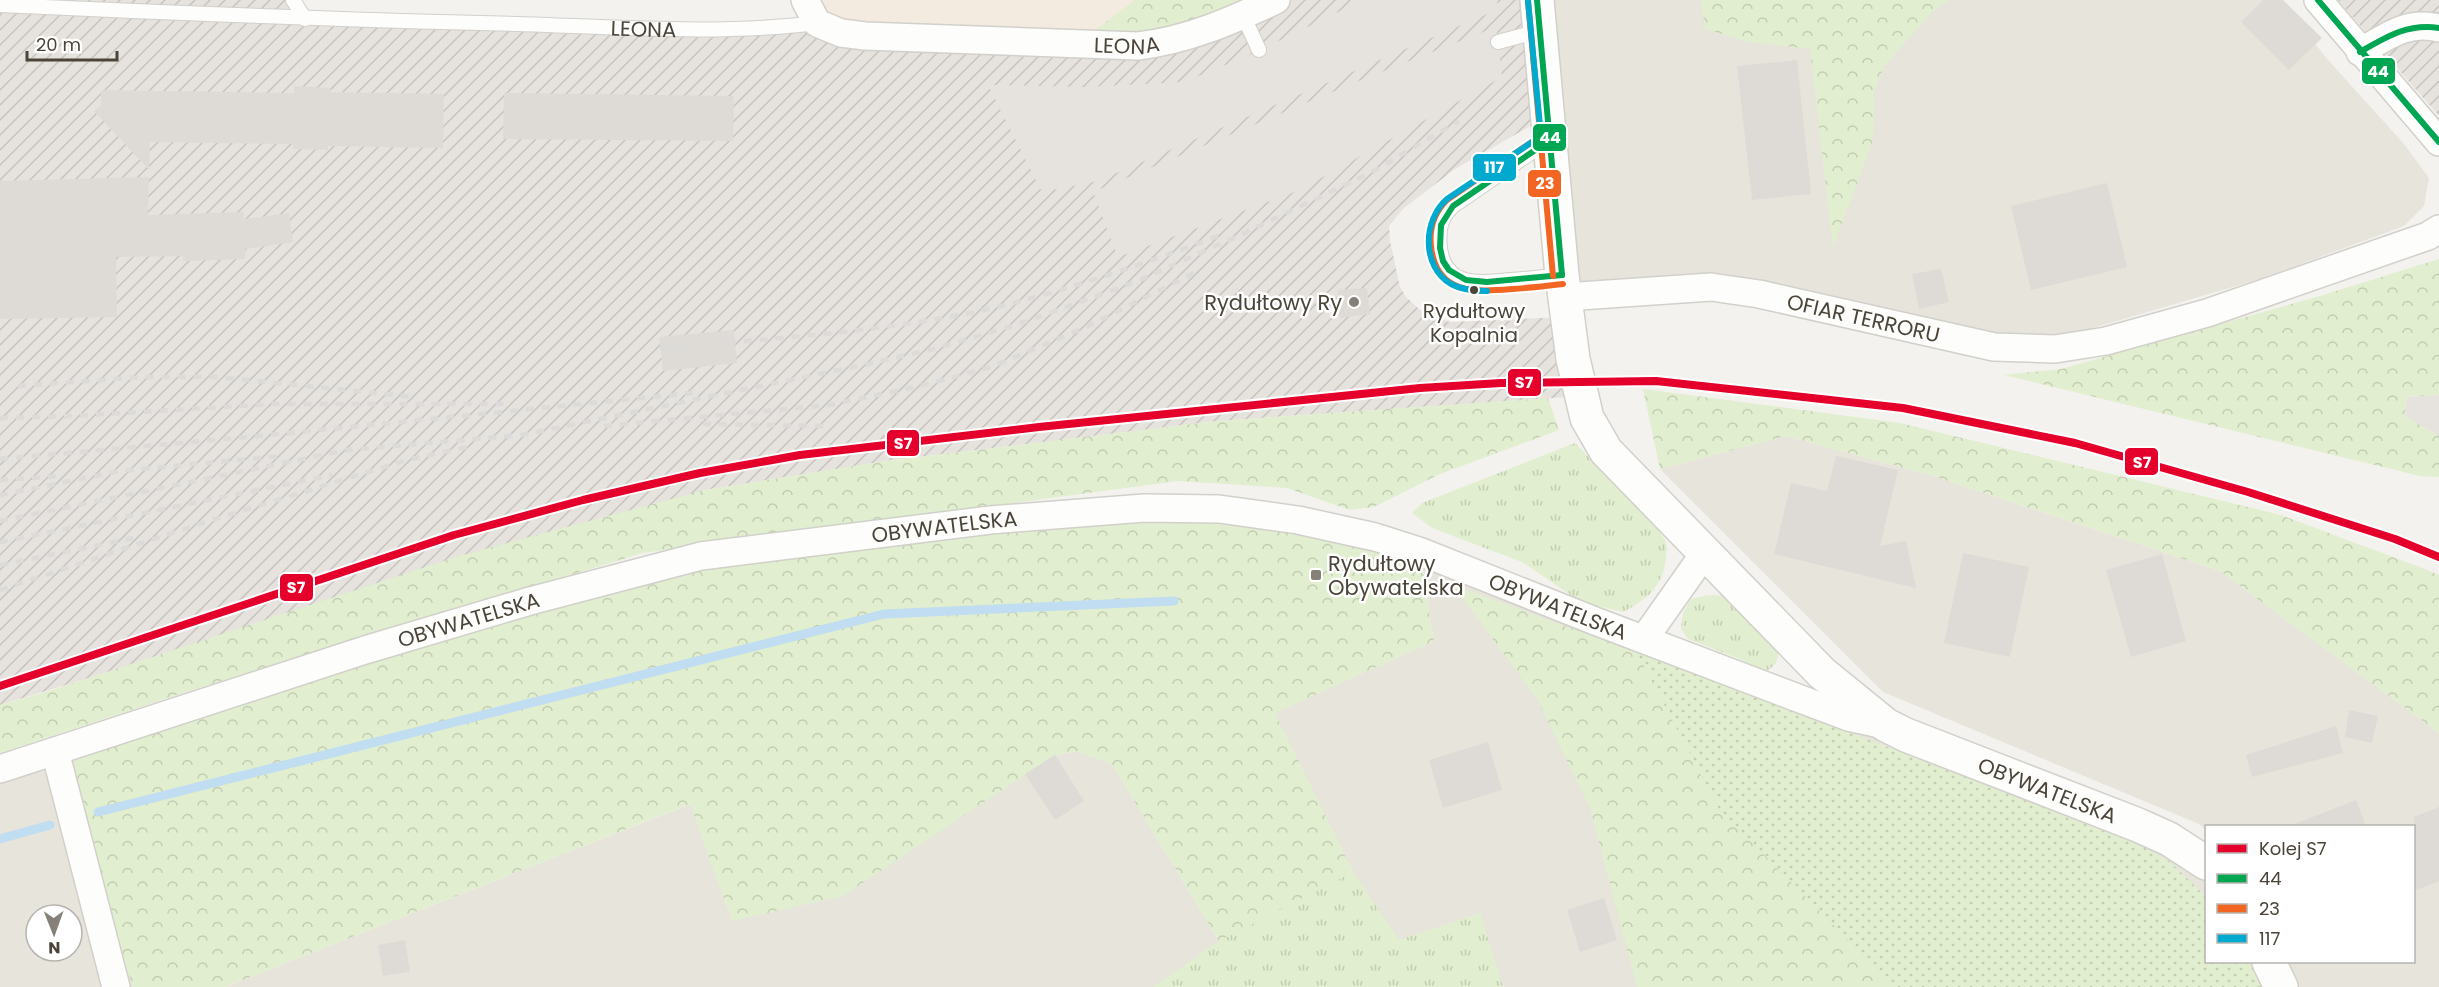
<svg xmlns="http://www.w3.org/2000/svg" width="2439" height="987" font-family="Poppins,sans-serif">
  <defs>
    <pattern id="industrial-furrows" width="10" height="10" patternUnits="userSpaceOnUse" patternTransform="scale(1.5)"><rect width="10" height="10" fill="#e6e2de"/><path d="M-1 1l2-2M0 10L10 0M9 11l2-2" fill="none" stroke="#c7c3bf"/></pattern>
    <pattern id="grass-tufts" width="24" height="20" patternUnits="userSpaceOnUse" patternTransform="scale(1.5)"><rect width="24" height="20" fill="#e1eecf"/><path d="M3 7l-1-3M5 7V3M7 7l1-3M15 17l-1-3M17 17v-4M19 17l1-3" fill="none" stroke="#c3cdb2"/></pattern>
    <pattern id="forest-crowns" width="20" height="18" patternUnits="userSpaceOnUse" patternTransform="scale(1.5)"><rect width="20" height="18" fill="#e1eecf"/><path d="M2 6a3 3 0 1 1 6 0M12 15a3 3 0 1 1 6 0" fill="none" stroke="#c3cdb2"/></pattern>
    <pattern id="park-dots" width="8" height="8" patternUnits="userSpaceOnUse" patternTransform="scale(1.5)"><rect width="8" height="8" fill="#e1eecf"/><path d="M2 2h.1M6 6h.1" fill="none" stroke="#c3cdb2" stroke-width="1.8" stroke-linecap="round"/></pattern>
  </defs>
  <rect width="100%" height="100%" fill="#f4f2ee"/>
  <g fill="#e7e4dc" fill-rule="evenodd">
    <polygon points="1552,0 2279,0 2329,61 2404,144 2429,178 2424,206 2404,226 2260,279 2076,333 1996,337 1743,283 1572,291"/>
    <polygon points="1786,436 1930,475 2220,571 2439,733 2439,987 2293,987 2283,962 2414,962 2414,826 2206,826 2206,831 2199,824 1883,692 1660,469"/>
    <polygon points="1419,551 2206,863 2206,962 2269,962 2281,987 225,987 691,804 732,921 1025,774 1055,755 1077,751 1112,764 1219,941 1353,872 1274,713 1434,641"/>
    <path d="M55 751 133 987H0V769ZM36 915H72V951H36Z"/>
  </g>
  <polygon fill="#f3ebdf" points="805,0 1276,0 1198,34 865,36"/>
  <g fill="url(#industrial-furrows)">
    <polygon points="0,0 293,0 305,19 774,29 1081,46 1276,0 1537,0 1548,116 1455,169 1404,208 1389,226 1390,241 1400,287 1406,297 1419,309 1431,315 1450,322 1567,317 1581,396 1217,421 886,461 705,490 0,705"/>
    <polygon points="2338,0 2439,0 2439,116"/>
  </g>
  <g fill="url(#grass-tufts)">
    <path d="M1575 443C1593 463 1660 523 1666 543 1667 547 1666 553 1666 557 1664 585 1647 600 1623 612L1581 602 1522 562 1432 528 1412 513 1422 503Z"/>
    <path d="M1708 595 1725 596 1778 648C1779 661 1776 665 1765 672L1740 659 1688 639 1681 629 1683 613 1691 599Z"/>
    <polygon points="1353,872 1399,940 1480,913 1503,987 1153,987 1219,941"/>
  </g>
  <g fill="url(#forest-crowns)">
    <polygon points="1135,0 1247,0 1157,34 1090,34"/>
    <polygon points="1701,0 1949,0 1935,9 1884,66 1874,91 1873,140 1833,248 1810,49 1749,42 1705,29"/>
    <polygon points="2439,259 2439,395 2407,397 2405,416 2439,436 2439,477 2420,476 2004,375 2061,369 2323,295"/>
    <polygon points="1643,389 1900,423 2281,515 2425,569 2439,575 2439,733 2220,571 1930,475 1786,436 1660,469"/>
    <polygon points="1548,398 1559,430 1440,474 1374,507 1350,510 1287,488 1178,481 643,553 183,693 0,753 0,705 49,691 459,556 705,490 886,461 1217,421"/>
    <polygon points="1144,508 1419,551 1434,641 1275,713 1353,872 1219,941 1112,764 1077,751 1055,755 843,896 732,921 690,804 225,987 133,987 55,751 701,556"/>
    <polygon points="1453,585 1650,657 1719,809 1895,987 1637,987 1590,808 1537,699"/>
  </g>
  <polygon fill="url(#park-dots)" points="1635,649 2137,844 2169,861 2206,897 2206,962 2251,962 2263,987 1895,987 1719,809"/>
  <g fill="#e6e3df">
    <polygon points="1363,0 1497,0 1498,6 1487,14 1098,181 1042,192 988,85 1085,87 1184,82 1247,56"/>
    <polygon points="1496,27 1502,77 1300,190 1118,257 1093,192 1361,80"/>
    <polygon points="2439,395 2439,436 2405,416 2407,397"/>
  </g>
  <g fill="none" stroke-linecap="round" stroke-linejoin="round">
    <g stroke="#c0ddf1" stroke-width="9">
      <polyline points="98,812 884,614 1174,601"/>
      <polyline points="0,839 50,825"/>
    </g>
  </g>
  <g fill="#dedbd6">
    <polygon points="2263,0 2283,0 2322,38 2289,70 2241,22"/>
    <polygon points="1797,60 1811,194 1752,200 1737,66"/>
    <polygon points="294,86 331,88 330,92 444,94 443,148 328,146 328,150 293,149 293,144 150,142 149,170 94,111 101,105 101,90 294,93"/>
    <polygon points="504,93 734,96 733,141 503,139"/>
    <polygon points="149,177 148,215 243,212 244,219 289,213 293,242 245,249 245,259 183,261 183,256 116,257 117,317 0,319 0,181"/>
    <polygon points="2107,183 2127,267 2031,290 2011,206"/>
    <polygon points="1941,269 1949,302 1919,309 1912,274"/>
    <polygon points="1367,288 1370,314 1340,318 1337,290"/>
    <polygon points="734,330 737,363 663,371 659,337"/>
    <polygon points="1836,456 1898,470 1880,546 1906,541 1916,588 1774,554 1791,483 1827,491"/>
    <polygon points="1963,553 2029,567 2010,657 1944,643"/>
    <polygon points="2162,554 2186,641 2131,657 2106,570"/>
    <polygon points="2349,710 2378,716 2372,743 2345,737"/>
    <polygon points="2336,726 2343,753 2252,777 2246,755"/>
    <polygon points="1488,742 1502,790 1443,808 1429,760"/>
    <polygon points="1055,755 1084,801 1055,820 1025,774"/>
    <polygon points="2356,800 2366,826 2292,826 2292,825"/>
    <polygon points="2439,807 2439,881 2414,891 2414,817"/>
    <polygon points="1604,898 1617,940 1580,952 1567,910"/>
    <polygon points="405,940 410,972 383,976 378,945"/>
  </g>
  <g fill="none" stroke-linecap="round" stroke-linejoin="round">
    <g stroke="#d2d0cb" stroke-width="16">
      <g id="service">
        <polyline points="293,0 305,19"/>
        <path id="s1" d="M0 5C173 13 345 20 518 24 615 27 720 35 817 23"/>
        <polyline points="1243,15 1259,50"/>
        <polyline points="1498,42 1539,31"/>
        <path d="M1548 141 1453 206C1440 218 1438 231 1440 248 1445 288 1480 283 1510 280 1528 279 1545 277 1562 275"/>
      </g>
    </g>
    <g stroke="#d2d0cb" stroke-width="30">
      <g id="minor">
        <path id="s2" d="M805 0 817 23 841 33 865 36 1138 46C1188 40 1231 21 1276 0"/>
        <polyline points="2318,0 2439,142"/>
        <path d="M2360 52C2386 37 2407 20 2439 28"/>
        <path id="s3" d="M1565 297 1711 287 1759 294 1994 347 2055 349 2106 341 2207 313 2428 236 2439 229"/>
        <polyline points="1644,639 1704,554"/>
        <polyline points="55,751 116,987"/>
        <path id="s4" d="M0 769 365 650 530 601 701 556 990 520 1144 508 1219 509 1298 520 1375 537 1419 551 1595 621 1848 717 1885 725"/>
      </g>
    </g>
    <g stroke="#d2d0cb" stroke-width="36">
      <g id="tertiary">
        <path id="s5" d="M1537 0 1562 275 1573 359 1587 418 1606 451 1822 673 1886 725 1906 735 2138 825 2169 839 2206 863"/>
        <polyline points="2269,962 2281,987"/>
      </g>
    </g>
    <use href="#service" stroke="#fdfdfc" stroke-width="14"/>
    <use href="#minor" stroke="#fdfdfc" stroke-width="27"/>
    <use href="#tertiary" stroke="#fdfdfc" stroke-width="33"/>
    <g stroke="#dbdbda" stroke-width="4.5" stroke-dasharray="8 8" stroke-linecap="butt">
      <path d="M664 348C766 339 869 333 970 313 1056 295 1139 265 1221 235"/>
      <polyline points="18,386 143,377 218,377 414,397"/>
      <polyline points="0,418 72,416 275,404 511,404"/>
      <polyline points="703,424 824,426"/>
      <polyline points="604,426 829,405 920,386 991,367 1084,328 1194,273"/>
      <polyline points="0,459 259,436 693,393"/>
      <polyline points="0,480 61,476"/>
      <polyline points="0,495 120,471 281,456"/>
      <polyline points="0,521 347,450 522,435 868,364 934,349 1016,325 1135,282 1236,237 1370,173 1459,121"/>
      <polyline points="0,542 332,475"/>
      <polyline points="0,565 134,538"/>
      <polyline points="0,590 193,526 407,460 467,447"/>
    </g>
    <g stroke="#fff" stroke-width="10">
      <g id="bus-1">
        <polyline points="1537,0 1562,275"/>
        <polyline points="2318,0 2439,142"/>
        <path d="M2360 52C2386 37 2408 23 2439 28"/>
        <polyline points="1550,140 1453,206 1441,225 1440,248 1443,261 1449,270 1466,280 1487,282 1562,275"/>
      </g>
    </g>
    <g stroke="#fff" stroke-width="10">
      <g id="bus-2">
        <polyline points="1528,1 1553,276"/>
        <path d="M1545 133 1447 200C1434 213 1429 228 1431 246 1436 295 1475 292 1512 289 1529 288 1546 286 1563 284"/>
      </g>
    </g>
    <g stroke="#fff" stroke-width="10">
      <path id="bus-3" d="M1487 291C1475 291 1462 290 1451 284 1421 266 1423 220 1447 199L1541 136 1528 1"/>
    </g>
    <use href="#bus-1" stroke="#00a651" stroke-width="6"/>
    <use href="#bus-2" stroke="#f26522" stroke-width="6"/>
    <use href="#bus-3" stroke="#00a9ce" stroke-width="6"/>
    <g stroke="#fff" stroke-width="12">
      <polyline id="rail-1" points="0,686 454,535 583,500 700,473 800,455 1039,427 1420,388 1501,383 1656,381 1903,408 2075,443 2248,492 2395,539 2439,557"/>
    </g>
    <use href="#rail-1" stroke="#e4002b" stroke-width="8"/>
  </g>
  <circle fill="#4b4439" stroke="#fff" stroke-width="2" cx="1474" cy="290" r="5"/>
  <g fill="#868178" stroke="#fff" stroke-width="2">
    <circle cx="1354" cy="302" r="6"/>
    <rect x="1310" y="569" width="12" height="12" rx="3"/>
  </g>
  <g text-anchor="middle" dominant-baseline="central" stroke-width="5" stroke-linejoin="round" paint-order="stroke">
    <g font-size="20" fill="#4b4439" stroke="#fff">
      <text x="1474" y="311">Rydułtowy<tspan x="1474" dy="24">Kopalnia</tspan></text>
    </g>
    <g font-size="21" fill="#4b4439" stroke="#fff">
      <text stroke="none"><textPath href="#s1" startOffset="644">LEONA</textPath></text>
      <text stroke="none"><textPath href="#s2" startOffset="338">LEONA</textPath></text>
      <text stroke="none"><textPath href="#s3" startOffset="302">OFIAR TERRORU</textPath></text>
      <text stroke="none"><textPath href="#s4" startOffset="978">OBYWATELSKA</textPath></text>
      <text stroke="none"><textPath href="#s4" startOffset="1608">OBYWATELSKA</textPath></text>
      <text stroke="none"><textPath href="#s4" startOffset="492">OBYWATELSKA</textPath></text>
      <text stroke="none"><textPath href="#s5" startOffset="1026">OBYWATELSKA</textPath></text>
    </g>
    <g font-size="21" fill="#4b4439" stroke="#fff" text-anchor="end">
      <text x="1342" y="302">Rydułtowy Ry</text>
      <text x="1328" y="563" text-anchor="start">Rydułtowy<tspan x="1328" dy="24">Obywatelska</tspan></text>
    </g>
  </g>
  <g stroke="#fff" stroke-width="2">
    <rect x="2361" y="57" width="35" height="28" rx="6" fill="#00a651"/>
    <rect x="1532" y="123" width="35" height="29" rx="6" fill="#00a651"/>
    <rect x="1472" y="153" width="45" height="29" rx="6" fill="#00a9ce"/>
    <rect x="1527" y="169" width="35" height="29" rx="6" fill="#f26522"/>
    <rect x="1507" y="368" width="35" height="29" rx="6" fill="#e4002b"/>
    <rect x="886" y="429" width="34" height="28" rx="6" fill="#e4002b"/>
    <rect x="2124" y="447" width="35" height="29" rx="6" fill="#e4002b"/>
    <rect x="279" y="573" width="35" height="29" rx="6" fill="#e4002b"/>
  </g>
  <g font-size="16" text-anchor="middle" font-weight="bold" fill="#fff">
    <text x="2378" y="77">44</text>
    <text x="1550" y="143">44</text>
    <text x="1494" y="173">117</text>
    <text x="1545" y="189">23</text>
    <text x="1524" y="388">S7</text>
    <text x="903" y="449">S7</text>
    <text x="2142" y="468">S7</text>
    <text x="296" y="593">S7</text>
  </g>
  <rect x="2205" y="825" width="210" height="138" fill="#ffffff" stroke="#b7b4b0" stroke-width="1.5"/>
  <rect x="2217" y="844" width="30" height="9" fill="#e4002b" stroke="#b7b4b0" stroke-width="1.5"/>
  <text x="2259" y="855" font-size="18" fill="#4b4439">Kolej S7</text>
  <rect x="2217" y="874" width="30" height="9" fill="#00a651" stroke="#b7b4b0" stroke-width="1.5"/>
  <text x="2259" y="885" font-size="18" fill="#4b4439">44</text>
  <rect x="2217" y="904" width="30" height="9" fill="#f26522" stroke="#b7b4b0" stroke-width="1.5"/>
  <text x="2259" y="915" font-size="18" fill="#4b4439">23</text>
  <rect x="2217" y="934" width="30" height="9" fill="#00a9ce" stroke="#b7b4b0" stroke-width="1.5"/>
  <text x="2259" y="945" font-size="18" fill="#4b4439">117</text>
  <g transform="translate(54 933) rotate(179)"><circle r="28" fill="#ffffff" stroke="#b7b4b0" stroke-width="1.5"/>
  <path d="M0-4.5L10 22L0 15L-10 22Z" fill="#868178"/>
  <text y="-9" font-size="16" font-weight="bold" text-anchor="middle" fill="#4b4439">N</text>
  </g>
  <path d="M27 51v9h90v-9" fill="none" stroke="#4b4439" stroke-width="3"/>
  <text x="36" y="51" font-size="18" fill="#4b4439" stroke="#ffffff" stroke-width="4.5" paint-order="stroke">20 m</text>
</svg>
